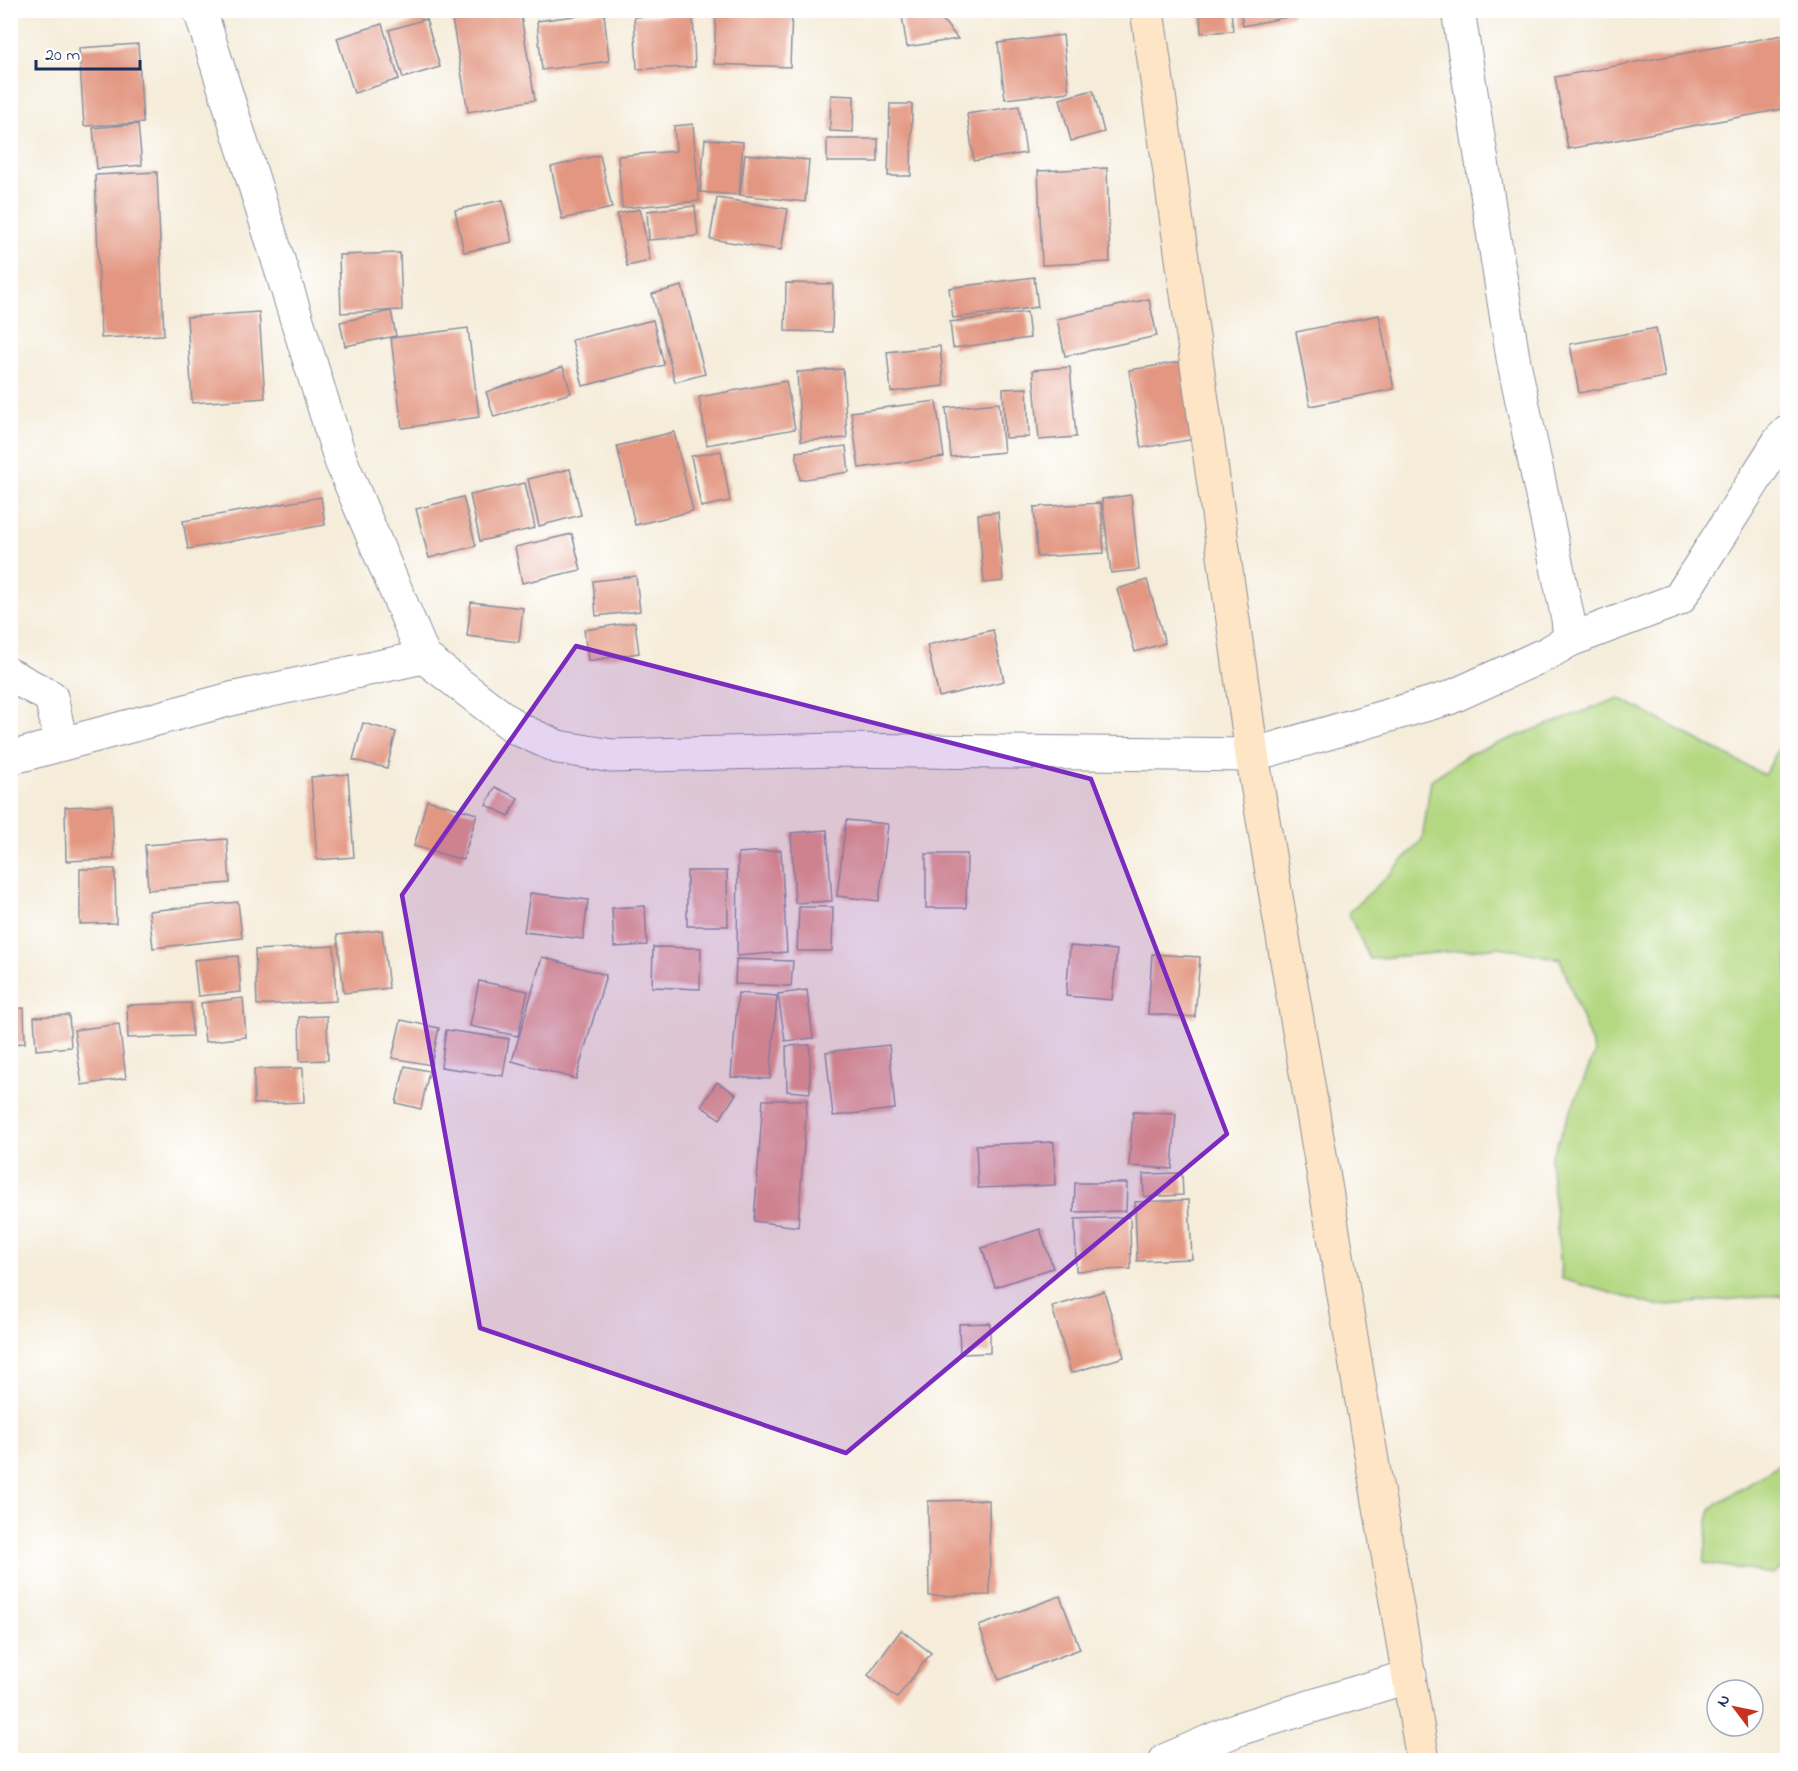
<svg xmlns="http://www.w3.org/2000/svg" width="1798" height="1771" font-family="'Indie Flower',sans-serif">
  <rect width="100%" height="100%" fill="#fff"/>
  <filter id="ink" filterUnits="userSpaceOnUse"><feTurbulence type="fractalNoise" baseFrequency=".0167" numOctaves="2"/><feDisplacementMap in="SourceGraphic" scale="12" xChannelSelector="R" yChannelSelector="G"/><feConvolveMatrix kernelMatrix="1 2 1 2 8 2 1 2 1" color-interpolation-filters="sRGB"/></filter>
  <filter id="wash" filterUnits="userSpaceOnUse"><feTurbulence type="fractalNoise" baseFrequency=".008" numOctaves="4" result="noise"/><feDisplacementMap in="SourceGraphic" scale="24" xChannelSelector="R" yChannelSelector="G"/><feGaussianBlur stdDeviation="1.35" result="paint"/><feColorMatrix in="noise" values="0 0 0 0 0 0 0 0 0 0 0 0 0 0 0 0 0 1.4 0 .05"/><feComposite in="paint" operator="in"/></filter>
  <g filter="url(#wash)">
    <rect width="100%" height="100%" fill="#f5ecd9"/>
    <g fill="#b4d881" stroke="#688470" stroke-width="1.5">
      <polygon points="1619,698 1764,775 1787,734 1787,1302 1779,1295 1657,1306 1562,1279 1550,1159 1595,1053 1560,959 1500,947 1370,959 1348,913 1390,874 1422,840 1431,780 1469,754"/>
      <polygon points="1787,1459 1787,1564 1773,1574 1704,1563 1710,1509"/>
    </g>
    <g id="blocks">
      <g fill="#e39782">
        <polygon points="465,10 520,10 535,100 468,112 451,13"/>
        <polygon points="716,10 792,10 790,67 714,64"/>
        <polygon points="901,10 945,10 942,19 958,39 907,47"/>
        <polygon points="1200,10 1231,10 1233,31 1201,33"/>
        <polygon points="1240,10 1292,10 1293,16 1243,26"/>
        <polygon points="1623,10 1651,10 1651,12 1624,15"/>
        <polygon points="604,12 609,61 542,70 537,21"/>
        <polygon points="693,14 695,67 637,69 634,17"/>
        <polygon points="426,19 440,67 403,78 389,30"/>
        <polygon points="382,24 399,79 354,93 337,38"/>
        <polygon points="1788,34 1788,108 1568,149 1555,77"/>
        <polygon points="1063,35 1069,92 1005,99 998,43"/>
        <polygon points="138,44 143,123 84,126 79,48"/>
        <polygon points="1093,90 1104,132 1071,141 1060,99"/>
        <polygon points="831,95 854,96 853,132 830,131"/>
        <polygon points="890,104 912,104 911,176 888,176"/>
        <polygon points="1019,106 1026,153 974,161 967,114"/>
        <polygon points="138,124 142,165 97,169 93,128"/>
        <polygon points="693,124 699,201 622,208 618,156 676,151 674,126"/>
        <polygon points="705,139 743,142 739,195 700,192"/>
        <rect x="827" y="139" width="51" height="23"/>
        <polygon points="745,154 809,160 805,202 740,195"/>
        <polygon points="600,155 612,208 562,219 551,167"/>
        <polygon points="1107,168 1110,262 1042,265 1038,171"/>
        <polygon points="157,172 164,335 101,338 95,175"/>
        <polygon points="717,198 788,209 781,250 710,239"/>
        <polygon points="503,200 512,242 464,252 455,210"/>
        <polygon points="695,206 698,236 649,240 647,211"/>
        <polygon points="640,209 650,261 627,266 617,214"/>
        <polygon points="400,253 402,310 341,313 339,255"/>
        <polygon points="1034,277 1038,307 953,318 949,288"/>
        <polygon points="786,283 833,284 832,332 785,331"/>
        <polygon points="682,286 705,374 675,382 652,294"/>
        <polygon points="1149,299 1157,336 1065,356 1057,319"/>
        <polygon points="391,311 396,336 345,346 340,322"/>
        <polygon points="259,312 265,398 192,403 187,317"/>
        <polygon points="1027,312 1030,338 953,348 950,322"/>
        <polygon points="1379,315 1394,389 1310,406 1296,332"/>
        <polygon points="653,320 664,365 583,386 572,340"/>
        <polygon points="468,328 479,417 402,428 391,338"/>
        <polygon points="1656,328 1665,377 1579,393 1570,344"/>
        <polygon points="940,346 944,386 891,392 887,352"/>
        <polygon points="1191,360 1202,438 1141,448 1129,370"/>
        <polygon points="563,367 571,393 494,417 486,392"/>
        <polygon points="1070,367 1076,437 1039,440 1033,370"/>
        <polygon points="843,369 847,438 801,441 797,372"/>
        <polygon points="786,381 795,429 707,445 699,397"/>
        <polygon points="1027,388 1029,437 1005,438 1003,389"/>
        <polygon points="936,401 944,457 859,468 851,412"/>
        <polygon points="999,403 1004,452 951,457 946,408"/>
        <polygon points="674,432 693,511 635,525 617,446"/>
        <polygon points="846,446 849,472 800,480 796,452"/>
        <polygon points="721,451 730,501 701,507 691,456"/>
        <polygon points="570,469 581,515 539,526 528,479"/>
        <polygon points="525,483 535,528 480,541 470,495"/>
        <polygon points="1131,495 1139,570 1111,573 1102,499"/>
        <polygon points="321,497 325,525 188,549 183,521"/>
        <polygon points="463,497 476,546 429,558 416,509"/>
        <polygon points="1101,503 1104,553 1037,557 1034,507"/>
        <polygon points="998,512 1003,581 984,583 978,514"/>
        <polygon points="572,534 581,570 522,583 515,547"/>
        <polygon points="636,576 640,611 596,616 593,581"/>
        <polygon points="1147,580 1165,643 1135,652 1117,589"/>
        <polygon points="471,602 523,608 519,642 467,636"/>
        <polygon points="635,622 639,653 588,661 584,630"/>
        <polygon points="993,630 1004,681 939,697 927,645"/>
        <polygon points="363,723 396,732 387,768 353,760"/>
        <polygon points="348,774 354,857 317,860 311,777"/>
        <polygon points="495,787 518,798 509,816 486,805"/>
        <polygon points="427,800 477,814 463,860 414,846"/>
        <polygon points="112,805 114,859 66,861 65,807"/>
        <polygon points="846,820 888,824 879,901 837,896"/>
        <polygon points="827,830 832,901 795,903 791,833"/>
        <polygon points="227,839 230,883 148,890 145,845"/>
        <polygon points="781,850 787,952 737,956 738,853"/>
        <polygon points="926,854 967,854 966,908 926,908"/>
        <polygon points="80,869 115,869 116,923 80,924"/>
        <polygon points="687,871 727,871 728,926 687,926"/>
        <polygon points="530,893 588,900 583,939 524,932"/>
        <polygon points="238,902 242,938 153,948 149,911"/>
        <polygon points="645,906 647,945 614,947 612,908"/>
        <polygon points="799,907 833,907 832,951 797,951"/>
        <polygon points="382,930 389,988 344,993 337,935"/>
        <polygon points="334,946 336,1001 257,1005 255,950"/>
        <polygon points="1070,946 1117,950 1112,1000 1066,996"/>
        <polygon points="653,947 701,948 700,989 652,987"/>
        <polygon points="1152,954 1200,957 1195,1017 1148,1014"/>
        <polygon points="238,956 241,992 198,996 194,960"/>
        <polygon points="542,957 606,975 576,1079 512,1061"/>
        <polygon points="736,959 793,961 791,986 735,984"/>
        <polygon points="479,981 528,991 518,1036 470,1026"/>
        <polygon points="807,990 813,1038 785,1041 778,994"/>
        <polygon points="738,993 777,996 770,1079 731,1077"/>
        <polygon points="243,998 246,1037 205,1042 201,1003"/>
        <polygon points="191,1003 192,1036 128,1038 127,1005"/>
        <polygon points="24,1008 25,1043 10,1044 10,1009"/>
        <polygon points="69,1015 71,1047 36,1050 34,1017"/>
        <polygon points="327,1016 328,1060 300,1061 299,1017"/>
        <polygon points="401,1020 439,1028 431,1065 392,1058"/>
        <polygon points="119,1024 126,1078 82,1085 74,1030"/>
        <polygon points="446,1030 509,1039 503,1076 441,1067"/>
        <polygon points="810,1045 810,1093 787,1091 786,1046"/>
        <polygon points="889,1045 895,1109 833,1116 826,1052"/>
        <polygon points="405,1066 429,1071 421,1109 396,1103"/>
        <polygon points="303,1068 304,1102 254,1104 254,1069"/>
        <polygon points="717,1082 736,1094 720,1119 701,1106"/>
        <polygon points="763,1100 807,1100 798,1227 754,1221"/>
        <polygon points="1133,1112 1176,1114 1172,1169 1129,1166"/>
        <polygon points="1054,1142 1055,1185 978,1188 976,1145"/>
        <polygon points="1182,1173 1183,1195 1144,1197 1143,1174"/>
        <polygon points="1075,1183 1127,1183 1126,1211 1074,1212"/>
        <polygon points="1189,1200 1192,1259 1137,1261 1135,1202"/>
        <polygon points="1130,1217 1131,1269 1076,1271 1075,1219"/>
        <polygon points="1040,1229 1053,1268 995,1287 982,1248"/>
        <polygon points="1104,1291 1124,1357 1071,1373 1052,1307"/>
        <polygon points="990,1323 990,1353 960,1354 959,1324"/>
        <polygon points="989,1500 990,1595 929,1596 928,1501"/>
        <polygon points="1060,1596 1080,1649 999,1680 979,1626"/>
        <polygon points="901,1630 931,1653 897,1698 868,1675"/>
      </g>
    </g>
  </g>
  <g filter="url(#ink)">
    <use href="#blocks" fill-opacity="0" stroke="#888e9c" stroke-width="1.5"/>
    <g fill="none" stroke-linecap="round" stroke-linejoin="round">
      <g stroke="#888e9c" stroke-width="35">
        <g id="street">
          <polyline points="200,10 341,461 424,657 516,728 558,747 612,756 835,750 1252,755 1449,698 1548,653 1570,640 1568,619 1513,358 1458,10"/>
          <polyline points="1570,640 1679,599 1780,440 1788,432"/>
          <polyline points="10,675 51,697 61,743"/>
          <polyline points="10,758 235,698 424,657"/>
          <polyline points="1166,1760 1238,1729 1410,1676"/>
        </g>
      </g>
      <g stroke="#888e9c" stroke-width="35">
        <polyline id="secondary" points="1147,10 1252,755 1423,1760"/>
      </g>
      <use href="#street" stroke="#fff" stroke-width="33"/>
      <use href="#secondary" stroke="#fee5c5" stroke-width="33"/>
    </g>
  </g>
  <path fill="#7b2cbf" fill-opacity="0.2" stroke="#7b2cbf" stroke-width="4.5" stroke-linejoin="round" d="M576 646 1091 779 1227 1134 846 1453 480 1328 402 895Z"/>
  <rect width="1798" height="1771" fill="none" stroke="#fff" stroke-width="36"/>
  <g transform="translate(1735 1708) rotate(302)"><circle r="28" fill="#ffffff" stroke="#a4acbf" stroke-width="1.5"/>
  <path d="M0-4.5L10 22L0 15L-10 22Z" fill="#c8321e"/>
  <text y="-9" font-size="16" font-weight="bold" text-anchor="middle" fill="#1b2f5e">N</text>
  </g>
  <path d="M36 60v9h104v-9" fill="none" stroke="#1b2f5e" stroke-width="3"/>
  <text x="45" y="60" font-size="18" fill="#1b2f5e" stroke="#ffffff" stroke-width="4.5" paint-order="stroke">20 m</text>
</svg>
